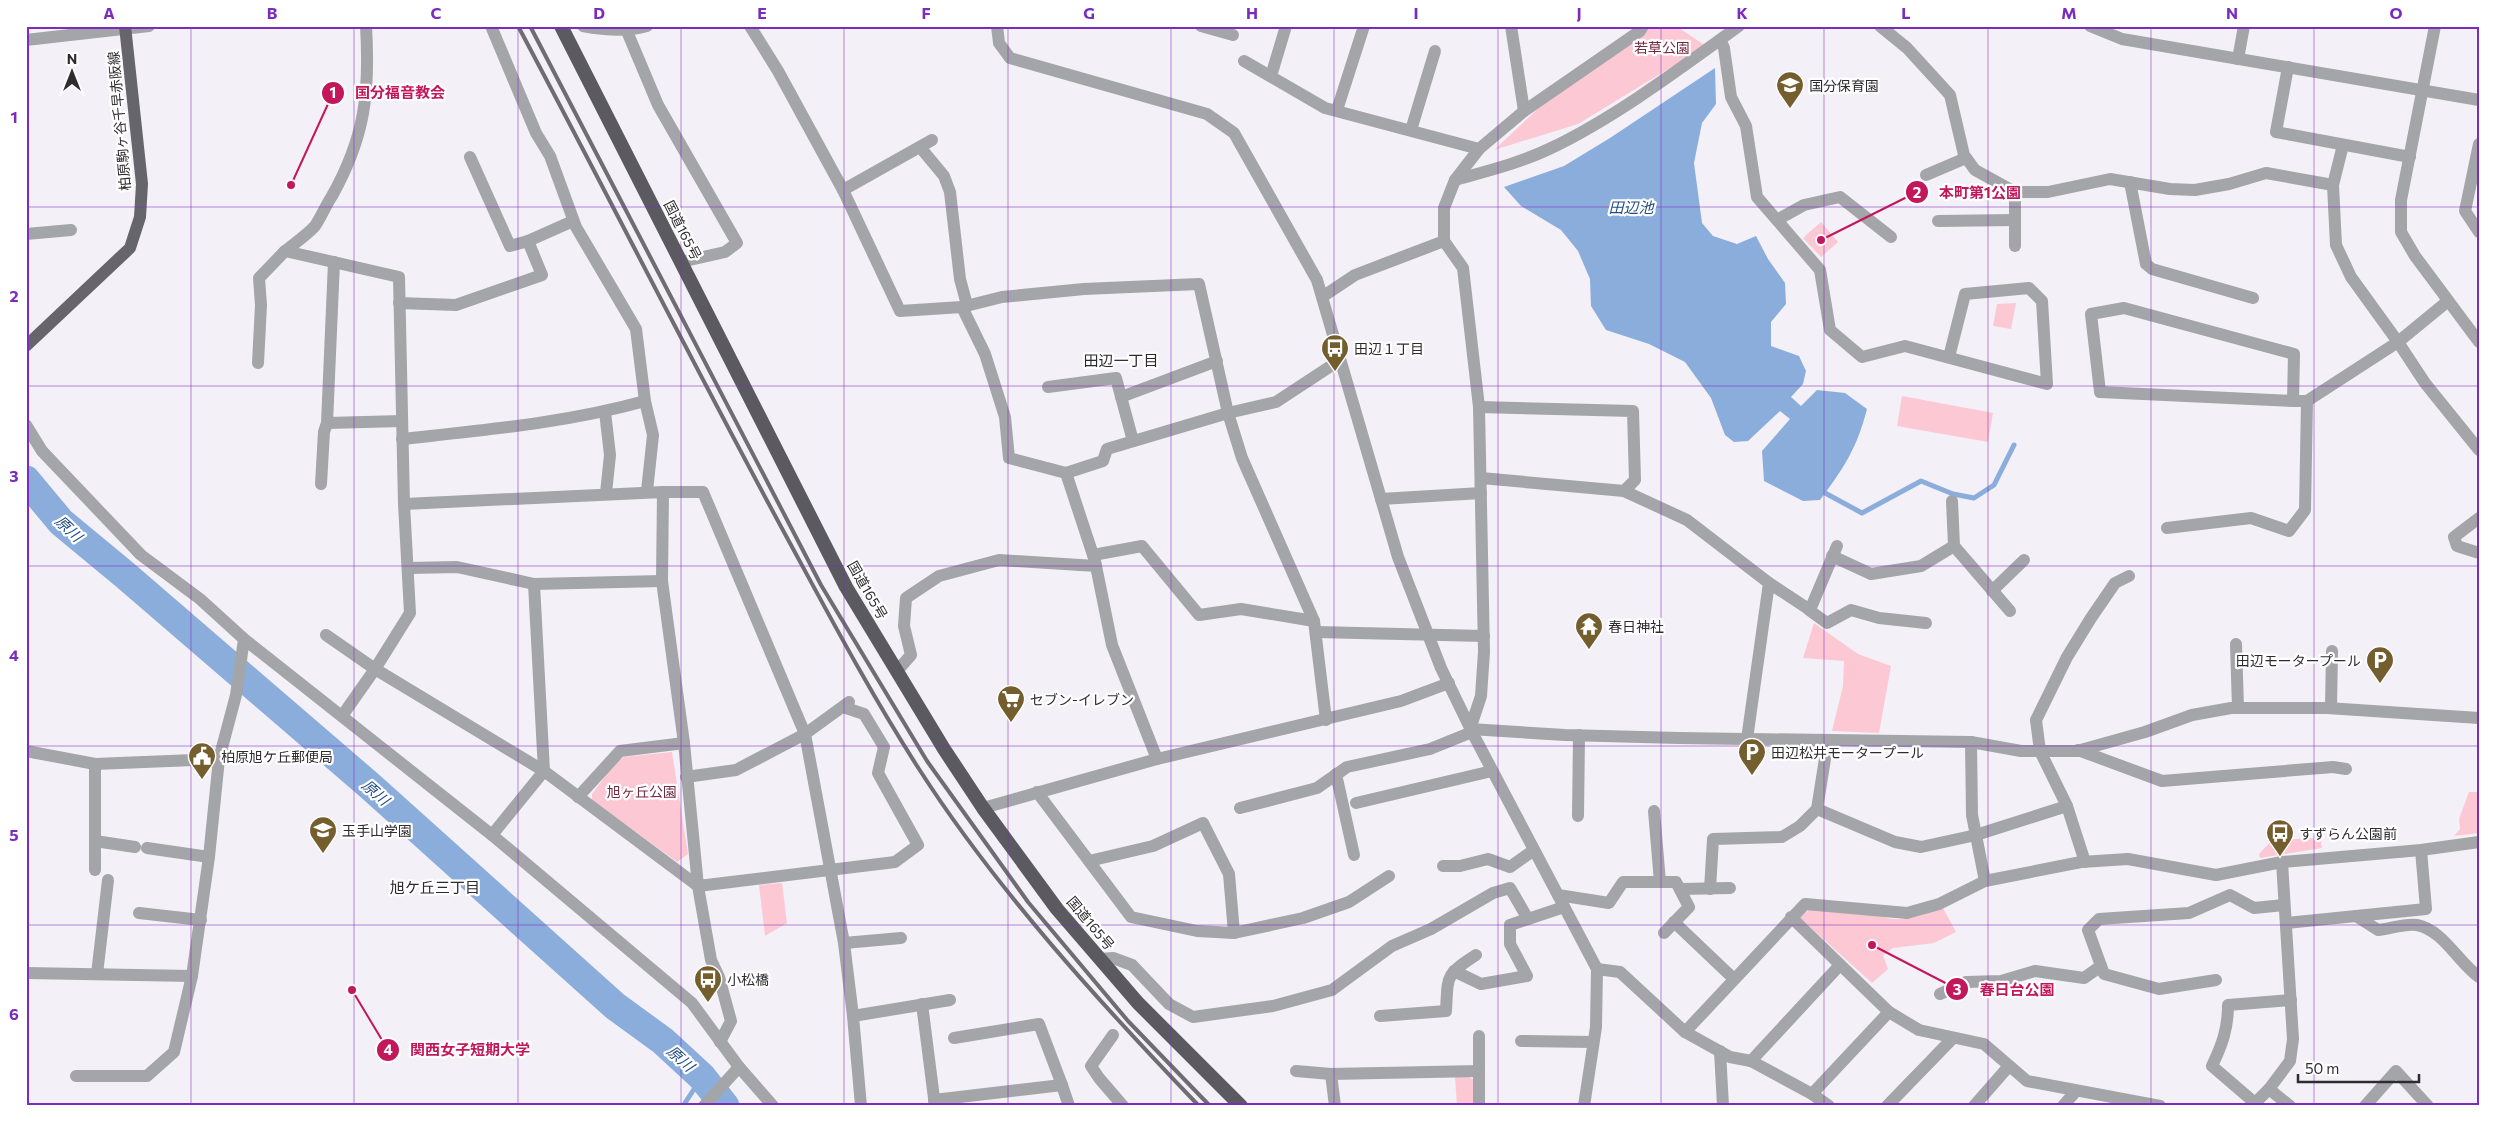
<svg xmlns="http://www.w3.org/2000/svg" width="2505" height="1132" font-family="Commissioner,'Noto Sans JP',sans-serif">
  <rect width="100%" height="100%" fill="#f4f0f7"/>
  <g fill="#fcc8d4">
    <polygon points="1650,26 1676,26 1706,46 1578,124 1494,150 1544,103 1643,35"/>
    <polygon points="1821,222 1838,242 1821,257 1803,238"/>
    <polygon points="2016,303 2011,329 1993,326 1997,304"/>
    <polygon points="1902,396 1993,413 1988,442 1897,426"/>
    <polygon points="1814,623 1858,654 1891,666 1879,733 1832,731 1843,686 1844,661 1803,658"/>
    <polygon points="672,752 688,854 677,862 592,800 592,794 614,764 624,757"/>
    <polygon points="2469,792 2479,792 2479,833 2454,836 2460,829 2459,819"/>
    <polygon points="2320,838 2322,848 2260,858 2259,854 2272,840"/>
    <polygon points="782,883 787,923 765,936 759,885"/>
    <path d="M1943 908 1956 932 1934 943 1893 948 1883 955 1888 969 1872 983 1799 917 1809 910 1881 916C1903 924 1922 915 1943 908Z"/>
    <polygon points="1455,1077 1469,1077 1474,1080 1475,1106 1457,1106"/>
  </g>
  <path fill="#8baddb" d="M1715 68 1716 104 1702 123 1694 163 1702 223 1713 236 1737 244 1756 236 1768 259 1785 283 1786 304 1771 322V346L1799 356 1806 371 1803 384 1791 397 1801 406 1817 390 1845 393 1867 409C1857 448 1844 468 1820 500L1803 501 1764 481 1762 451 1790 419 1780 411 1748 441 1734 442 1725 435 1711 398 1685 362 1649 344 1606 330 1591 306 1590 279 1578 251 1561 230 1521 206 1504 187 1564 166 1610 138Z"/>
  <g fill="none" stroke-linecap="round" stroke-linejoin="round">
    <g stroke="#8baddb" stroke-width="5">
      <polyline points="1825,493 1862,513 1921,481 1953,494 1974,498 1994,485 2014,445"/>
      <polyline points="683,1106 702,1077"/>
    </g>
    <polyline stroke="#8baddb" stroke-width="29" points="26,480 61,522 125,575 370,786 615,1006 663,1041 702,1077 725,1106"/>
    <g stroke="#a4a5a8" stroke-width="12">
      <polyline points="491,26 536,133 550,156 576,227 636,329 645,401 653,435 647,491"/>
      <path d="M583 26C604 30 626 32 647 26"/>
      <polyline points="750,26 778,71 843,190 900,311 962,307 1002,297 1084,289 1199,284 1228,413 1242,458 1314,621 1326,720"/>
      <polyline points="997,26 999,43 1010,58 1207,114 1234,133 1317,280 1398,557 1441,668 1472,732 1597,969 1596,1027 1584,1106"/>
      <polyline points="1201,26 1233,35"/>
      <polyline points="1511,26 1524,111 1640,31 1643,26"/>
      <polyline points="1880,26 1907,48 1950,95 1964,155 1975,170 2015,192 2048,192 2110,179 2170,189 2195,190 2229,184 2266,173 2333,185"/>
      <polyline points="2090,26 2122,39 2479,100"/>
      <polyline points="2435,26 2401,200 2401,232 2415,256 2479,342"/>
      <polyline points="626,29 658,105 737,243 725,252 681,262"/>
      <polyline points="26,40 149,26"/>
      <polyline points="1720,40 1724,48 1731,97 1746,126 1757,197 1820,270 1830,330 1862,357 1905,346 2047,384 2042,301 2029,288 1965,294 1949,357"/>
      <polyline points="2238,59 2244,26"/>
      <polyline points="1244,61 1325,108 1479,149"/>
      <polyline points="2288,67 2276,132 2410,157"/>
      <polyline points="1271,76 1286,26"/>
      <polyline points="1337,110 1364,26"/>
      <polyline points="1411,130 1435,51"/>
      <polyline points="2479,144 2465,211 2479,232"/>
      <polyline points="2343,145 2333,185 2336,245 2351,277 2398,342 2425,383 2479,450"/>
      <polyline points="920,147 944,176 950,192 960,279 967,305"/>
      <polyline points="470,157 510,246 528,241 573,221"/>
      <polyline points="1926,175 1966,158"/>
      <path d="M1455 180C1487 171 1520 163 1549 149 1613 119 1681 68 1739 26"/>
      <polyline points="2130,182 2146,264 2152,269 2253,298"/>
      <polyline points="843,190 932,140"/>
      <polyline points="2015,192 2015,246"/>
      <polyline points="1777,220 1804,205 1840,197 1891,237"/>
      <polyline points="1938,221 2015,220"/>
      <polyline points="26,234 71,230"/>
      <polyline points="1322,297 1355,275 1444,241"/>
      <polyline points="399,303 456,305 542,275 528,241"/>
      <polyline points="962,307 985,354 1005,417 1009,458 1066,473 1103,461 1107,449 1228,413 1276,402 1340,360"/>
      <polyline points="258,363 261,305 259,278 285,251"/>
      <polyline points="1048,387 1116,378 1133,441"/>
      <polyline points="1121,397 1217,361"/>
      <polyline points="2293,401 2294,354 2124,308 2091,314 2100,392 2293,401 2307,401 2398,342 2448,301"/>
      <polyline points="1479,407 1633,411 1635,480 1624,491 1687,520 1769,583 1747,739"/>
      <polyline points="605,412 610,455 606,493"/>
      <polyline points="327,423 402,421"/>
      <polyline points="26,425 42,451 141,555 200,599 244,639 492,835 692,1003 739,1067 773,1106"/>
      <path d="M402 439C484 430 566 423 645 401"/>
      <polyline points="1066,473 1095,561 1112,645 1157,759"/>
      <polyline points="1481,478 1624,491"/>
      <polyline points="321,484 324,432 327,423 334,262"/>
      <polyline points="663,492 703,492 805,734 844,943 853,1016 861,1106"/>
      <polyline points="1381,499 1481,493"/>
      <polyline points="1952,501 1954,546"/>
      <polyline points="404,504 663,492 662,581 684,743 698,886 711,960 719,977 731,1021 720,1042"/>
      <polyline points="2479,518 2454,537 2457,546 2479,553"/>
      <polyline points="2167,528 2251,518 2289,531 2305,510 2307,401"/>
      <polyline points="1093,555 1142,546 1199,615 1241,609 1314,621"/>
      <polyline points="1832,556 1871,574 1921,566 1954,546 2010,611"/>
      <polyline points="409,568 457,567 534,584 662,581"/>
      <polyline points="1769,583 1810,610 1837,546"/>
      <polyline points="1992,591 2024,560"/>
      <polyline points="1809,610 1827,623 1851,610 1879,618 1926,623"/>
      <polyline points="1316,632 1484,636"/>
      <polyline points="326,635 375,669 544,771 698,886 895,862 918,845 878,773 884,747 864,714 843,707"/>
      <polyline points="2236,644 2238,708"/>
      <polyline points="897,671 911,655 904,626 906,598 939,576 999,560 1096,566"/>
      <polyline points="2331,708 2332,651"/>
      <path d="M342 716 375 669 410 613 404 504 399 277 285 251C295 243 307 235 315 226 321 217 326 205 332 196 365 137 370 93 366 26"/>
      <polyline points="1470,729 1565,735 1679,738 1971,742 2021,751 2077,751 2145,732 2192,715 2231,708 2327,708 2479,718"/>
      <polyline points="1470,729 1481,696 1484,652 1479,407 1463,268 1444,241 1444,208 1455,180 1479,149 1524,111"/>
      <polyline points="1971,742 1972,815 1985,881"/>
      <polyline points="2078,750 2162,781 2333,767 2346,769"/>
      <polyline points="26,751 95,764 219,759"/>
      <polyline points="95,764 95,870"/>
      <polyline points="1336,774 1354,855"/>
      <polyline points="686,777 736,770 805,734 849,702"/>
      <polyline points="1037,792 1131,917 1197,931 1234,933 1303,918 1349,902 1389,876"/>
      <polyline points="578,797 620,751 684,743"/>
      <polyline points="1356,803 1492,771"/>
      <polyline points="983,808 1157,759 1401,701 1449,683"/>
      <polyline points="1240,808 1317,788 1347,767 1430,749 1472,732"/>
      <polyline points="1817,809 1895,842 1921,847 1976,835 2067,806"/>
      <polyline points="1654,811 1660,882"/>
      <polyline points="1578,816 1579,735"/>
      <polyline points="492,835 544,771 534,584"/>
      <polyline points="95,841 135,847"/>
      <polyline points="147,848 209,857"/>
      <polyline points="1089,861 1153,846 1203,823 1229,874 1234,933"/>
      <polyline points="2085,862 2067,806 2040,751 2036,720 2067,657 2091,618 2115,583 2129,576"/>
      <polyline points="1443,866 1460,866 1488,859 1510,867 1534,850"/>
      <polyline points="1680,889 1730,888"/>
      <polyline points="1710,889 1713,839 1782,837 1800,826 1817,809 1828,740"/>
      <polyline points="1558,895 1609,903 1623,882 1676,882 1689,907 1664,933"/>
      <polyline points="139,913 201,920"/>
      <path d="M2356 916 2378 930C2389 929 2406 923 2417 925 2443 930 2458 962 2479 977"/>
      <polyline points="1791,917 1889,1012 1919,1030 1984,1044 2027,1081 2160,1106"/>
      <polyline points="1674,922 1734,979"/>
      <polyline points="2286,923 2426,909 2421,850"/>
      <polyline points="844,943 901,938"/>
      <polyline points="1100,959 1113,958 1132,965 1169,1004 1193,1017 1273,1006 1332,990 1392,946 1431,929 1493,893 1510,888 1528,919"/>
      <polyline points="1597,969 1620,972 1685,1032 1730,1057 1751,1061 1812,1094 1829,1106"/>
      <polyline points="1454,971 1481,984 1527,976 1510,944 1510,925 1564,907"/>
      <polyline points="26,973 192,976"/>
      <polyline points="97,974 108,880"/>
      <polyline points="2216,980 2159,989 2104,974 2088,930 2099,919 2189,913 2230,895 2254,908 2284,905"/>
      <polyline points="1940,994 1966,982 2001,981 2035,971 2084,978 2101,966"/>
      <polyline points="922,1004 935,1106"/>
      <polyline points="853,1016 950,1000"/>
      <path d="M1380 1016 1446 1011C1448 975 1445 975 1476 955"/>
      <polyline points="1685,1032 1805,904 1907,913 1939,904 1985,881 2081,862 2128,859 2216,875 2282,862 2421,850 2479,842"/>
      <polyline points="1113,1035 1091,1066 1099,1078 1123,1106"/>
      <polyline points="1479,1036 1479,1106"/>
      <polyline points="954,1038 1039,1024 1062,1085"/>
      <polyline points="1521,1041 1593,1042"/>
      <polyline points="1720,1051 1723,1106"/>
      <polyline points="1751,1061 1840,965"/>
      <polyline points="1296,1071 1331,1074"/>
      <polyline points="76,1076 147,1076 174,1052 192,976 209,857 219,759 236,695 244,639"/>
      <polyline points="2269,1089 2290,1106"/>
      <polyline points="1812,1094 1889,1012"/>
      <polyline points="934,1100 1062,1085 1069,1106"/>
      <path d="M2255 1103 2212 1066C2222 1045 2228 1029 2228 1005L2291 1000"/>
      <polyline points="1335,1106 1331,1074 1479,1071"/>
      <polyline points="1887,1106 1953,1038"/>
      <polyline points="1974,1106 2009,1066"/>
      <polyline points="2063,1106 2076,1091"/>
      <polyline points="2252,1106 2269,1089 2290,1061 2293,1039 2282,862"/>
      <polyline points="2365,1106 2396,1071 2428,1106"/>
    </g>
    <polyline stroke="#a4a5a8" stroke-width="12" points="704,1106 739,1067"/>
    <polyline stroke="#65656b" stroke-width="12" points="26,346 130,248 140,217 142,184 125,26"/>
    <polyline stroke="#5a5a60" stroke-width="14" points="561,26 846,587 944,749 983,808 1057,909 1138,1003 1241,1106"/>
    <g stroke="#6f6d71" stroke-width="4">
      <path d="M518 26C608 195 694 366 785 534 828 613 870 693 919 769 996 889 1100 1003 1199 1106"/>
      <polyline points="530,26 821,585 927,761 1028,902 1128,1021 1210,1106"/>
    </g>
  </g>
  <path fill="none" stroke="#7b2cbf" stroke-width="1" stroke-opacity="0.55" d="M191 26V1106M354 26V1106M518 26V1106M681 26V1106M844 26V1106M1008 26V1106M1171 26V1106M1334 26V1106M1498 26V1106M1661 26V1106M1824 26V1106M1988 26V1106M2151 26V1106M2314 26V1106M26 207H2479M26 386H2479M26 566H2479M26 746H2479M26 925H2479"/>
  <defs>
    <g id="school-pin" transform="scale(1.4375)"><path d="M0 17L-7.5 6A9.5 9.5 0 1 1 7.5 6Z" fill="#745e2e" stroke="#fff"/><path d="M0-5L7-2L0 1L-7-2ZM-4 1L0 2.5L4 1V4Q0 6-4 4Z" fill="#fff"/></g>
    <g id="bus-pin" transform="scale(1.4375)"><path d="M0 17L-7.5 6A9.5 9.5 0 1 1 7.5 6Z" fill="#745e2e" stroke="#fff"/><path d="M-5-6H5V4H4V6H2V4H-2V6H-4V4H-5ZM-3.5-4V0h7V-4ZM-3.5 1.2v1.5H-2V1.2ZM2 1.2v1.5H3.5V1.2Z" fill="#fff"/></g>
    <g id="temple-pin" transform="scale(1.4375)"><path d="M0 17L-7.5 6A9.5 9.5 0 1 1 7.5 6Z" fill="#745e2e" stroke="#fff"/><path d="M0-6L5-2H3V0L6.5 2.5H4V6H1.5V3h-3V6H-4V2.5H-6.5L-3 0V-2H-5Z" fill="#fff"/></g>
    <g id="parking-pin" transform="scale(1.4375)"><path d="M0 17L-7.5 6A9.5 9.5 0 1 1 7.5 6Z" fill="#745e2e" stroke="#fff"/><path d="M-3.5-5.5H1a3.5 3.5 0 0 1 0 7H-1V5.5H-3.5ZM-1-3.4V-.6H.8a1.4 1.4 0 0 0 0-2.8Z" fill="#fff"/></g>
    <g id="supermarket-pin" transform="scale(1.4375)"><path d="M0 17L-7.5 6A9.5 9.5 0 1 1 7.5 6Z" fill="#745e2e" stroke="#fff"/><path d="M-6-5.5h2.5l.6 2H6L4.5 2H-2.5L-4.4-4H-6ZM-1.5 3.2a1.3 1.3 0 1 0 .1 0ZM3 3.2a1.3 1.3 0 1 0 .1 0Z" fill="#fff"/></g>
    <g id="civic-pin" transform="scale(1.4375)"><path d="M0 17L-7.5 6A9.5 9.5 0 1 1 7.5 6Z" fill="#745e2e" stroke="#fff"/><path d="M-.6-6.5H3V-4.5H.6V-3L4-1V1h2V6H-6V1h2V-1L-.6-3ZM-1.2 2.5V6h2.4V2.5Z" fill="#fff"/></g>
    <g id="university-pin" transform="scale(1.4375)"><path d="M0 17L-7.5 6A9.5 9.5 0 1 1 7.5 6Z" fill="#745e2e" stroke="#fff"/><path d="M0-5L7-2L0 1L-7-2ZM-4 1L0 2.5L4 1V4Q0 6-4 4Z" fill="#fff"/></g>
  </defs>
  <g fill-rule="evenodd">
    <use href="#school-pin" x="1790" y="85"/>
    <use href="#bus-pin" x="1335" y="348"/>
    <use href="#temple-pin" x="1589" y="626"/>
    <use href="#parking-pin" x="2380" y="660"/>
    <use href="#supermarket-pin" x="1011" y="699"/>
    <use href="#parking-pin" x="1752" y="752"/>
    <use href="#civic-pin" x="202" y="756"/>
    <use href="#university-pin" x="323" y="830"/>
    <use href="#bus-pin" x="2280" y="833"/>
    <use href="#bus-pin" x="708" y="979"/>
  </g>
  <g text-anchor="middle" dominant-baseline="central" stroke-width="4.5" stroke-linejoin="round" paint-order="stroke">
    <g font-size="14" fill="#732940" stroke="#fff">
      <text x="1662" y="47">若草公園</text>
      <text x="642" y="791">旭ヶ丘公園</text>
    </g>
    <g font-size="14" fill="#2e2c2f" stroke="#fff" text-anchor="start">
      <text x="1809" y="85">国分保育園</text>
      <text x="1354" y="348">田辺１丁目</text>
      <text x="1608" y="626">春日神社</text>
      <text x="2361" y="660" text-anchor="end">田辺モータープール</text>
      <text x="1030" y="699">セブン-イレブン</text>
      <text x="1771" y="752">田辺松井モータープール</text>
      <text x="221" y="756">柏原旭ケ丘郵便局</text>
      <text x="342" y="830">玉手山学園</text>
      <text x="2299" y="833">すずらん公園前</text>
      <text x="727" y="979">小松橋</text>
    </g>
    <g font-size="14" fill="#2e2c2f" stroke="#fff">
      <text transform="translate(119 121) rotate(-95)">柏原駒ヶ谷千早赤阪線</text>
      <text transform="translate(683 230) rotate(63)">国道165号</text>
      <text transform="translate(868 590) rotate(60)">国道165号</text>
      <text transform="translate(1091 923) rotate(50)">国道165号</text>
    </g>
    <g font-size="15" font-style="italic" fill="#224d86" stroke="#fff">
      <text x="1631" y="207">田辺池</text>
      <text transform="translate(69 528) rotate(43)">原川</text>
      <text transform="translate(376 792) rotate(41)">原川</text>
      <text transform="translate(681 1058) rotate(42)">原川</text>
    </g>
    <g font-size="15" fill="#2c292e" stroke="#fff">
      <text x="1121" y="360">田辺一丁目</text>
      <text x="435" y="887">旭ケ丘三丁目</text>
    </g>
  </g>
  <path fill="none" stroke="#c2185b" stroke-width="2" d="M291 185L333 93M1821 240L1917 192M1872 945L1957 989M352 990L388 1050"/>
  <g fill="#c2185b" stroke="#fff" stroke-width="2">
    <circle cx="291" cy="185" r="5"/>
    <circle cx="1821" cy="240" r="5"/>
    <circle cx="1872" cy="945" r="5"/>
    <circle cx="352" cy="990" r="5"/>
    <circle cx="333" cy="93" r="12"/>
    <circle cx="1917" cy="192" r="12"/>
    <circle cx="1957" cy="989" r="12"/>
    <circle cx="388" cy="1050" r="12"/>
  </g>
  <g font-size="15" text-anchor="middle" font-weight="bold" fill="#fff">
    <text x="333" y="98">1</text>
    <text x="1917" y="198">2</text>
    <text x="1957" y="995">3</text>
    <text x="388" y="1055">4</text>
  </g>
  <g font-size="15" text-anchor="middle" font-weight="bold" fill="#c2185b" stroke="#fff" stroke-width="4.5" stroke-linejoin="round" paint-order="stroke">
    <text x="400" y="98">国分福音教会</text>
    <text x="1980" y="198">本町第1公園</text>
    <text x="2017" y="995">春日台公園</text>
    <text x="470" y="1055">関西女子短期大学</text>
  </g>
  <rect width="2505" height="1132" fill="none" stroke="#ffffff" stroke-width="55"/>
  <g transform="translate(72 72)" stroke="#ffffff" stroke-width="4" paint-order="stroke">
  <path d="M0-4L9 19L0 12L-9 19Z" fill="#2e2c2f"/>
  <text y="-8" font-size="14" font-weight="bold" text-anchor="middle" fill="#2e2c2f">N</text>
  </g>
  <path d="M2298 1074v8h121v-8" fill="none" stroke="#2e2c2f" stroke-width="2.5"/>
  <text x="2305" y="1074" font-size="15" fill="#2e2c2f" stroke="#ffffff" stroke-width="4" paint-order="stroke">50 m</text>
  <rect x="28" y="28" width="2450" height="1076" fill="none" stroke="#7b2cbf" stroke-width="2"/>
  <g font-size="16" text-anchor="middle" font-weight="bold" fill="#7b2cbf">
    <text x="109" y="19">A</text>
    <text x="272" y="19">B</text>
    <text x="436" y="19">C</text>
    <text x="599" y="19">D</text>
    <text x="762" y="19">E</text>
    <text x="926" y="19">F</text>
    <text x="1089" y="19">G</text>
    <text x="1252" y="19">H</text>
    <text x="1416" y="19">I</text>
    <text x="1579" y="19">J</text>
    <text x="1742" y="19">K</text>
    <text x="1906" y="19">L</text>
    <text x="2069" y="19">M</text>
    <text x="2232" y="19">N</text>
    <text x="2396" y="19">O</text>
    <text x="14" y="123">1</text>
    <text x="14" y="302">2</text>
    <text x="14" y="482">3</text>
    <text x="14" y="661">4</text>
    <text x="14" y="841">5</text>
    <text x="14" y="1020">6</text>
  </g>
</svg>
